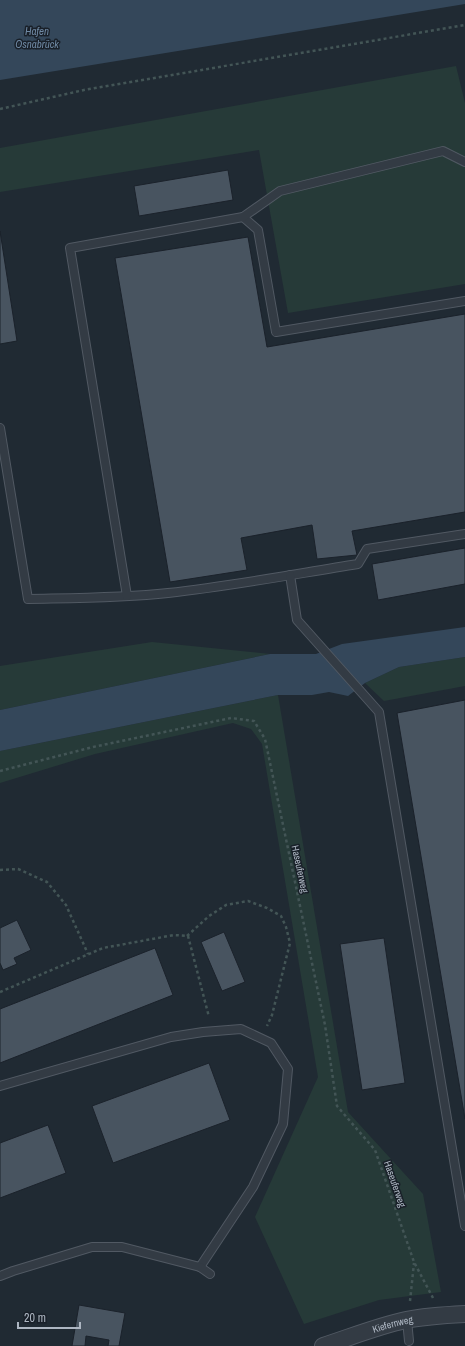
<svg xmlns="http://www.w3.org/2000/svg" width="465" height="1346" font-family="'Archivo Narrow',sans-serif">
  <rect width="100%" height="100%" fill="#202a33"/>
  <g fill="#263a38">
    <polygon points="456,66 465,103 465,284 288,313 259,150 0,192 0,148"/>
    <polygon points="152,642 270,654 0,710 0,666"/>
    <polygon points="465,657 465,686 384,701 365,683 399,667"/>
    <polygon points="278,695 348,1112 423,1194 441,1292 379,1300 304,1324 255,1217 318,1077 262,744 251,729 233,723 95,754 0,783 0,751"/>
  </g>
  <g fill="#34475a">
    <polygon points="0,0 465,0 465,4 0,80"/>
    <polygon points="465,627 465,657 399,667 365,683 348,696 329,692 312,695 278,695 0,751 0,710 270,654 316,654 342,644"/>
  </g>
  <g fill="#485460" stroke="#1b222b">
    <polygon points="228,170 233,200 139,216 134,186"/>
    <polygon points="0,231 17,341 0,344"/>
    <polygon points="248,237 267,347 465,314 465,512 352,531 357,555 317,559 312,525 241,538 247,570 170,582 115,258"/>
    <polygon points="465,548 465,584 378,600 372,564"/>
    <polygon points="465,700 465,1119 397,713"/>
    <polygon points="17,920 31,950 14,958 17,964 3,970 0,963 0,928"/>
    <polygon points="224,932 245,982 222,991 201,942"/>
    <polygon points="384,938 405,1083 362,1090 340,944"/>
    <polygon points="155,948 173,995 0,1063 0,1009"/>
    <polygon points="209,1063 230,1120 113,1163 92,1106"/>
    <polygon points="48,1125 66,1173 0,1198 0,1143"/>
    <polygon points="79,1305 125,1313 119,1346 108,1346 109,1340 86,1336 85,1346 72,1346"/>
  </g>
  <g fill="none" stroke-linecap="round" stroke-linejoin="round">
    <g stroke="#515963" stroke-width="10">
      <g id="service">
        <polyline points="243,217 258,230 276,332 465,301"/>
        <path d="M0 428 28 599C75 598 122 598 168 593 232 586 295 574 358 564L367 549 465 534"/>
        <polyline points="290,575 297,620 379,712 465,1226"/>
        <polyline points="127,596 70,248 243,217 280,191 443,151 465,162"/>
        <polyline points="0,1086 171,1037 203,1032 241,1029 271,1043 288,1069 283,1124 253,1187 200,1267"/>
        <polyline points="0,1276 13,1271 92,1247 122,1247 200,1267 210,1274"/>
        <polyline points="407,1320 409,1341"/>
      </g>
    </g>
    <g stroke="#515963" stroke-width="18">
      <g id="minor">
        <path id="s1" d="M323 1346C351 1337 378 1326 406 1320 426 1316 445 1315 465 1314"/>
      </g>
    </g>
    <g stroke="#435556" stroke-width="2.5" stroke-dasharray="3 3" stroke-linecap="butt">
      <polyline points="0,109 84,90 465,25"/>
      <polyline points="0,771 93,747 231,718 254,721 265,739 325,1025 337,1106 375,1150 414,1262 433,1298"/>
      <polyline points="0,870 18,869 47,882 66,905 88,954"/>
      <polyline points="187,936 209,916 226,905 248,901 267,908 281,916 286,927 290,943 272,1015 267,1026"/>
      <polyline points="0,992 103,948 174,935 188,936 209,1017"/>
      <polyline points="410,1301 414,1263"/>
    </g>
    <use href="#service" stroke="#333b44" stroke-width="8"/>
    <use href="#minor" stroke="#333b44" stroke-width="16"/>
  </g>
  <g text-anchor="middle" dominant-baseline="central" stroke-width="3" stroke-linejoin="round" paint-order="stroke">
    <g font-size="10" fill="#adb6c2" stroke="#192029">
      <text transform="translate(300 869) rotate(78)">Haseuferweg</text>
      <text transform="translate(395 1184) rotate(71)">Haseuferweg</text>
      <text stroke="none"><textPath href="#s1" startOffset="73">Kiefernweg</textPath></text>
    </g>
    <g font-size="11" font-style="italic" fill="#6f89a4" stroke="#192029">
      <text x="37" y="31">Hafen<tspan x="37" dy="13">Osnabrück</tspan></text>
    </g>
  </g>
  <path d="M18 1322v6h62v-6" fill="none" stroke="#adb6c2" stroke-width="2"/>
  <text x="24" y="1322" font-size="12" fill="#adb6c2" stroke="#192029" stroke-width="3" paint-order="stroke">20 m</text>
</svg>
